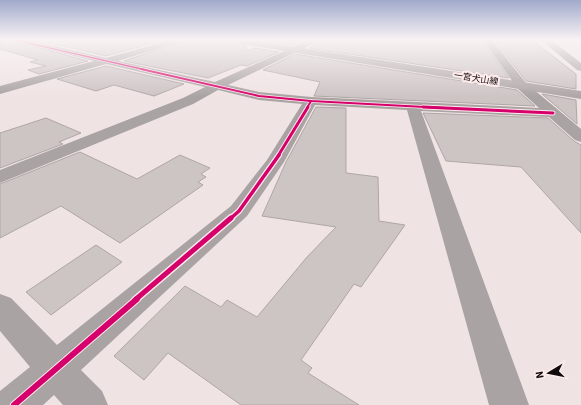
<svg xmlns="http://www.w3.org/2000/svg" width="581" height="405" font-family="'Source Sans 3','Noto Sans JP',sans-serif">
  <rect width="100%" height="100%" fill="#f0e3e4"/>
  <g fill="#cdc4c4" stroke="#afa6a6">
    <polygon points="0,40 10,40 88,61 39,74 28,70 46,66 30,62 38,60 0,49"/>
    <polygon points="37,40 164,40 106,56"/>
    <polygon points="187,40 225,40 230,43 246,46 247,51 255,48 279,52 247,66 241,65 208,78 124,61"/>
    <polygon points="273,40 304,40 294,45 270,42"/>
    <polygon points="322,40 483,42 509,78 309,48"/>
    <polygon points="496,40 532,40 576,74 576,89 526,81 496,43 498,43"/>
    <polygon points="295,54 517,90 535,106 314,96 320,82 263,70"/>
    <polygon points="106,66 184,84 154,96 114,85 96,91 57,79"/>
    <polygon points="542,94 576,100 577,124"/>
    <polygon points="316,107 346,108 346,173 378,177 379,221 405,225 361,287 354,284 301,360 312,368 308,373 359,405 241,405 168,353 144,380 114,356 185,286 221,307 227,300 257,317 307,257 336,227 262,216 286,162"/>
    <polygon points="423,113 548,118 574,141 581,145 581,233 521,167 446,161"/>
    <polygon points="46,118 81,133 59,142 63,144 0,168 0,133"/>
    <polygon points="80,152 137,179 180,155 210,168 201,174 206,177 198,182 203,185 120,243 61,206 0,238 0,184"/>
    <polygon points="96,245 122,262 51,315 26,292"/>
  </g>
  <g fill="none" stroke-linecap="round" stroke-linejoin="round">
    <g fill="#a9a3a3" fill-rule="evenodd">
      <polygon points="11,40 28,40 106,58 171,40 186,40 118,61 215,82 309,40 321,40 228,85 259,92 311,97 539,108 518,89 483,40 492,40 526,83 581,129 581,142 575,140 549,117 421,111 529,405 489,405 407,110 315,105 284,162 247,216 81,370 102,391 108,405 63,405 54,395 43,405 0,405 0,391 30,367 0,331 0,294 11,298 57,345 231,206 267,160 302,104 259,100 218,90 193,104 0,183 0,170 183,98 205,87 106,64 0,94 0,86 94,61"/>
      <polygon points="541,40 551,40 581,63 581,71 577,70"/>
    </g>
    <polygon fill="#afa7a7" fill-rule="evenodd" points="226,40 250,40 581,91 581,99 230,42"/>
    <g stroke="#ffeced" stroke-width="2.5">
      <polyline id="cycleway-far5" points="15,40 146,70"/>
    </g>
    <g stroke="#ffeced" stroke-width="3.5">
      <g id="cycleway-far4">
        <polyline points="141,69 259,96 311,101 444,108"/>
        <polyline points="307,108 311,101"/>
      </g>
    </g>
    <g stroke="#ffeced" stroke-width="5">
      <g id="cycleway-far3">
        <polyline points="423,107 553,113"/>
        <polyline points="278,156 308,107"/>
      </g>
    </g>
    <g stroke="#ffeced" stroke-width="6">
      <polyline id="cycleway-far2" points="230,219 239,211 279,155"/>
    </g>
    <g stroke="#ffeced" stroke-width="8">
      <polyline id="cycleway-far1" points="135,300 231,218"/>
    </g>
    <g stroke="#ffeced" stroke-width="8">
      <polyline id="cycleway" points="14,405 137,299"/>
    </g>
    <use href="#cycleway-far5" stroke="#d6006c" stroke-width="1.5"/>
    <use href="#cycleway-far4" stroke="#d6006c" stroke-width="2"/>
    <use href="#cycleway-far3" stroke="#d6006c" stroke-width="3"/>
    <use href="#cycleway-far2" stroke="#d6006c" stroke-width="3.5"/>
    <use href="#cycleway-far1" stroke="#d6006c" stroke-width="5"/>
    <use href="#cycleway" stroke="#d6006c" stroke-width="6"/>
  </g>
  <linearGradient id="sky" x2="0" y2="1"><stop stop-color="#a1aacc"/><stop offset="0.41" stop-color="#f8f2f3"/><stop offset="1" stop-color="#f8f2f3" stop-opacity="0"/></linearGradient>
  <rect width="581" height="97" fill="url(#sky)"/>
  <g text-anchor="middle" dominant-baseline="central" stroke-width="4" stroke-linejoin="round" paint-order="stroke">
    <g font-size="9" fill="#120b0b" stroke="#ffeced">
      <text transform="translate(476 79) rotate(9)">一宮犬山線</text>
    </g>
  </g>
  <g transform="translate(549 373) rotate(260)" stroke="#ffeced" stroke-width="3" paint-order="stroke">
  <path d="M0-3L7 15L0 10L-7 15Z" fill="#120b0b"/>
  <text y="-6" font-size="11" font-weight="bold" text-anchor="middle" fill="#120b0b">N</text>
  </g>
</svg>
